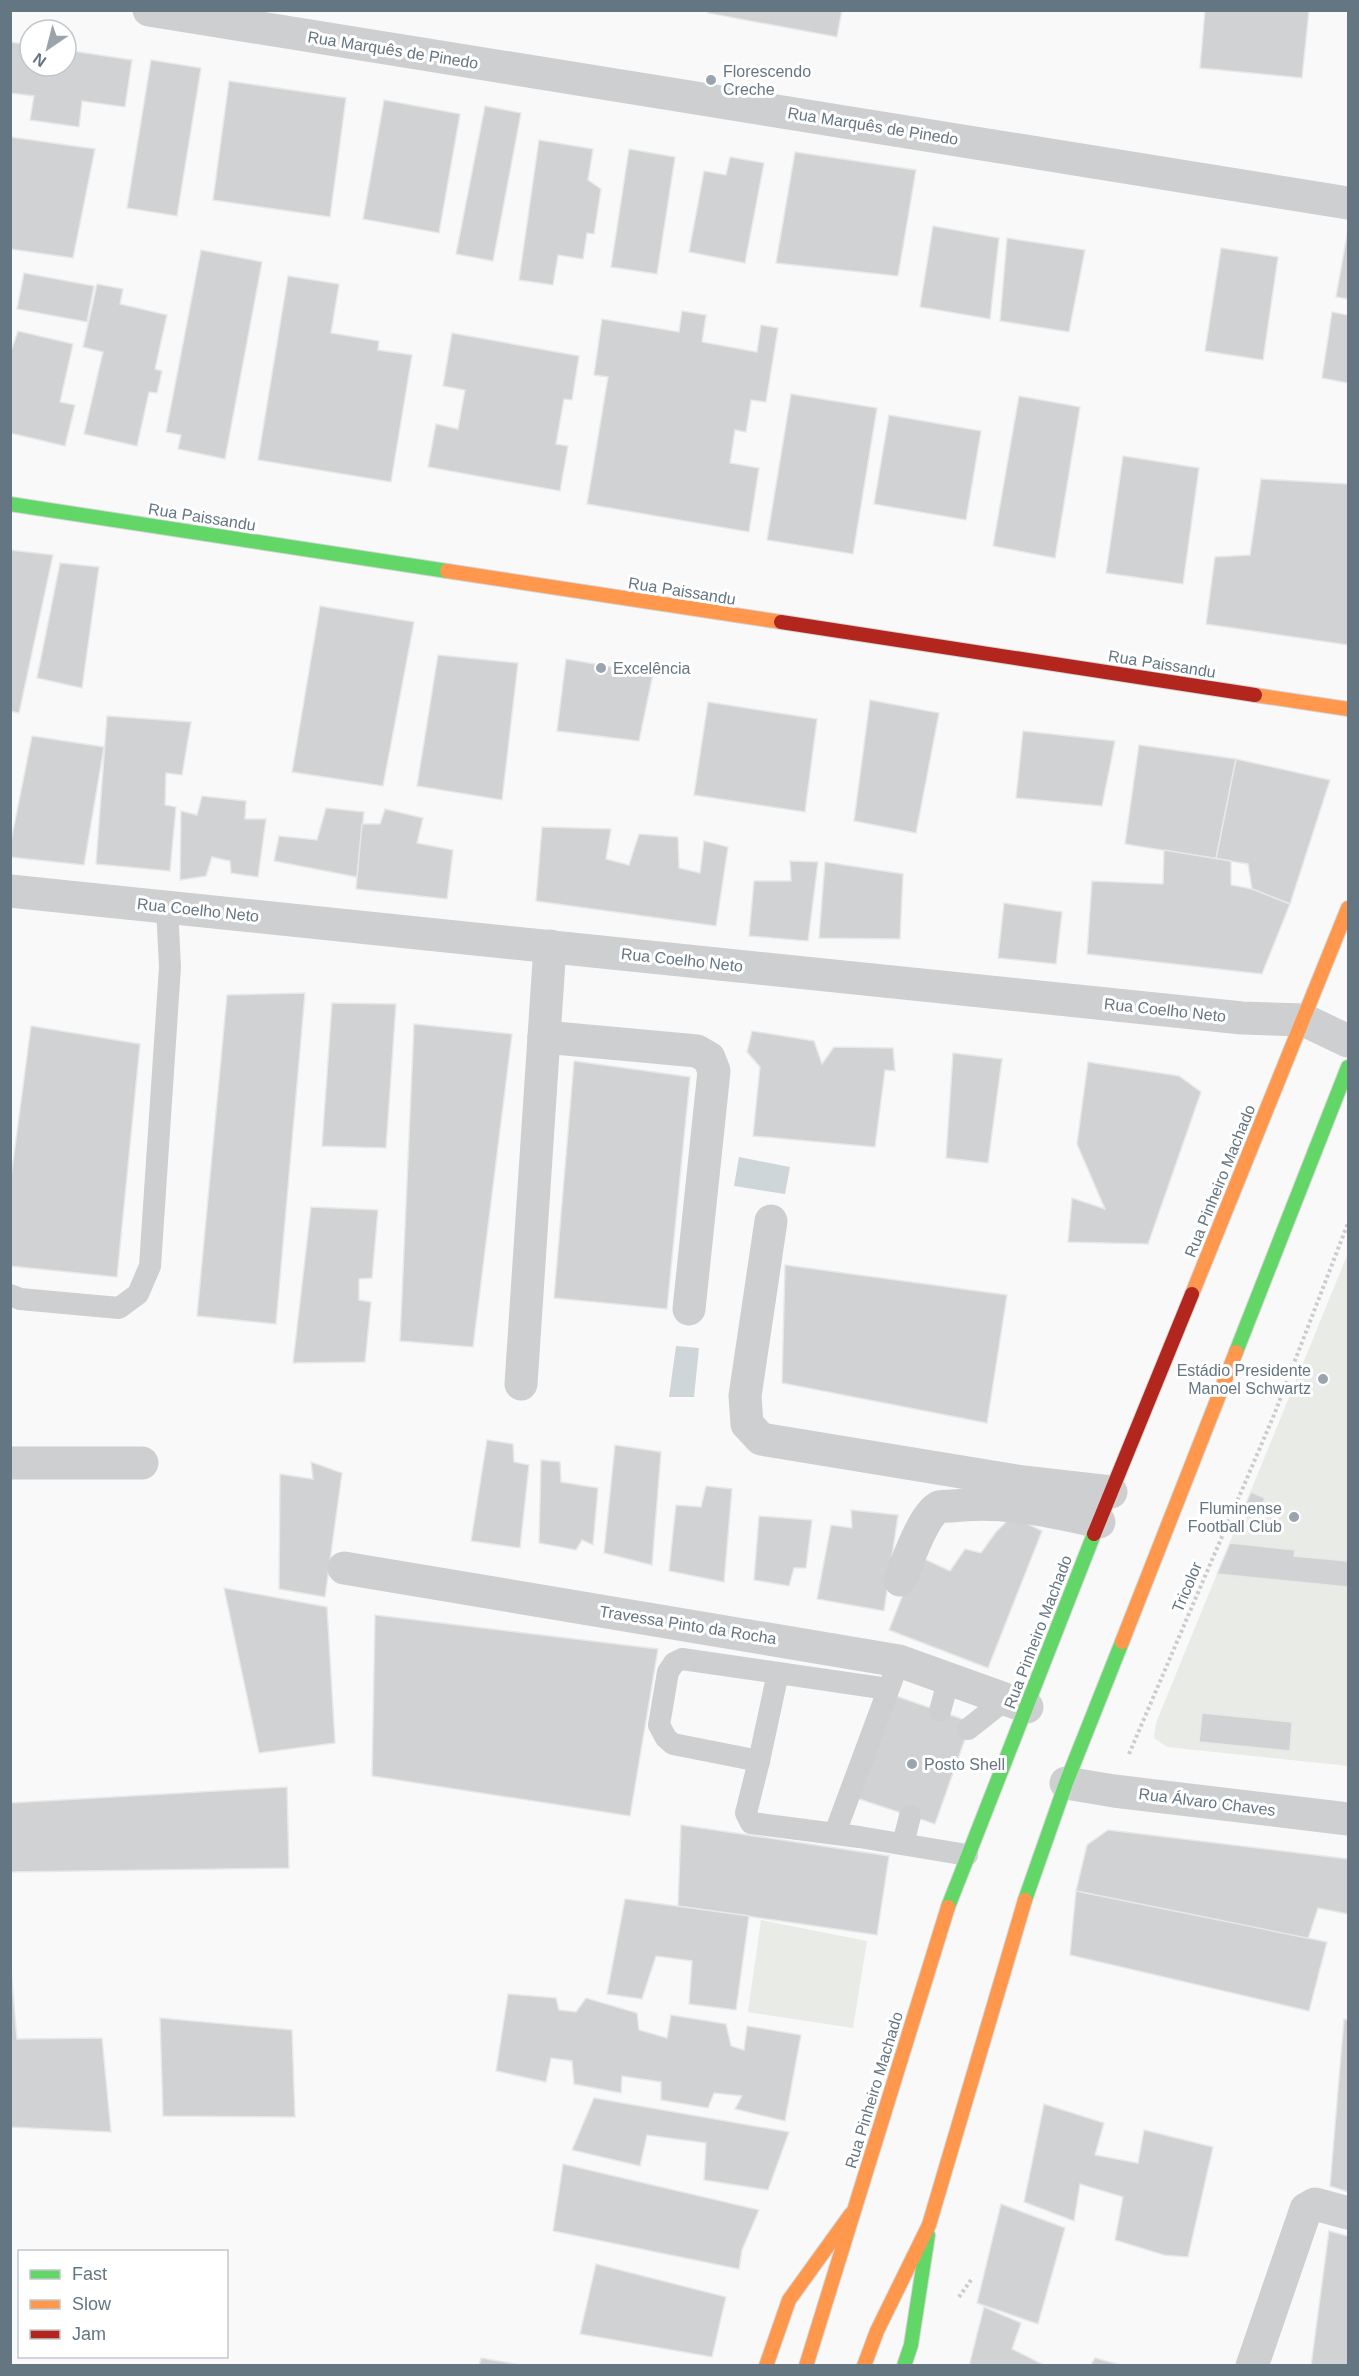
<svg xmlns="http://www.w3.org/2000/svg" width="1359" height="2376" font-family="Arial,sans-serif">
  <rect width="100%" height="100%" fill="#f9f9f9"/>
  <g fill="#e8ebe6">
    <polygon points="1348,1253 1348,1766 1167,1747 1154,1738 1156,1723"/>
    <polygon points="761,1920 867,1941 853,2028 748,2012"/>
  </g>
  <g fill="#ced6d9">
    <polygon points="739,1157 790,1167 785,1194 734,1186"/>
    <polygon points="676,1346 699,1348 694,1397 669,1397"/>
  </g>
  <g fill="#d0d2d3" stroke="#e8e8e8" stroke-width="1.5">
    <polygon points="708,10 842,10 837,37 708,13"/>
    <polygon points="1205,10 1309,10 1302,78 1200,68"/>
    <polygon points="10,42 30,45 30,66 66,66 66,50 132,60 125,107 82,101 79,127 30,120 34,96 10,93"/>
    <polygon points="151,60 201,68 177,216 127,208"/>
    <polygon points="229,81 346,98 330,217 213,200"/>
    <polygon points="384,100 460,114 439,233 363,219"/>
    <polygon points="485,106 521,113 493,261 456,254"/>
    <polygon points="10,137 95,149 73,258 10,249"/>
    <polygon points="539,140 593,149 588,180 601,189 594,234 587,233 583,259 558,255 553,285 519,280"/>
    <polygon points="629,149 675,157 657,274 611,267"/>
    <polygon points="795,152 916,170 898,276 776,263"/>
    <polygon points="730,157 764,163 745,263 689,252 704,171 726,175"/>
    <polygon points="933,226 999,238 990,319 920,307"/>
    <polygon points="1348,229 1348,299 1336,297"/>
    <polygon points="1007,238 1085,250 1069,332 1000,321"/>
    <polygon points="1221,248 1278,257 1263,360 1205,351"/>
    <polygon points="201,250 262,262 225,459 178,449 181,435 166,432"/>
    <polygon points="24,273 94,286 87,322 17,309"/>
    <polygon points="288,276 339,284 331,333 379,341 378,350 412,355 391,482 258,460"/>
    <polygon points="97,284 123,289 120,304 167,315 155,369 162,371 157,393 149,392 137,446 84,434 103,352 83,347"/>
    <polygon points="682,311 706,315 702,342 757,352 761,325 778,328 766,402 751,400 746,432 735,430 730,463 759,468 749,532 587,504 608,377 594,375 602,319 679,332"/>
    <polygon points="1332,312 1348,315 1348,383 1322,378"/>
    <polygon points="18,331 73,344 60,402 75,405 65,446 10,433 10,354"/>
    <polygon points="452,333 579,356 572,400 564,399 556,444 568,446 560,491 428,467 436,424 458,429 465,390 443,386"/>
    <polygon points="791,394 877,408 853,554 767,540"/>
    <polygon points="1019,396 1080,407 1055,558 993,546"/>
    <polygon points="889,415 981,431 966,520 874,504"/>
    <polygon points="1123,456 1199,468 1183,584 1106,573"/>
    <polygon points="1261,479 1348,484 1348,645 1206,624 1215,557 1250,555"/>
    <polygon points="10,550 53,555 19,713 10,711"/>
    <polygon points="60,563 99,567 82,688 37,678"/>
    <polygon points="320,606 414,622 383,786 292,772"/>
    <polygon points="438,655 518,663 502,800 417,786"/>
    <polygon points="566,659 653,674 639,741 557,731"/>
    <polygon points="870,700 939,713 916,833 854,821"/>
    <polygon points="708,702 817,719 805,812 694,795"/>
    <polygon points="107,716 191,722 182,775 166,773 165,805 176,807 170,871 96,864"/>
    <polygon points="1023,731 1115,741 1102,806 1016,798"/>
    <polygon points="32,736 104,747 84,865 10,857 10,846"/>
    <polygon points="1139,745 1236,759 1216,859 1125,844"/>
    <polygon points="1236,759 1330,780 1290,904 1252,889 1248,864 1216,859"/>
    <polygon points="202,796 246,801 245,819 266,819 258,877 231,873 230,861 212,857 206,876 180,880 181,811 197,815"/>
    <polygon points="326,808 364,812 357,877 274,861 279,836 317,840"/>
    <polygon points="385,809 423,818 417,843 453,850 447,899 356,889 362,824 380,824"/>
    <polygon points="542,827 611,829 606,859 629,865 639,834 678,837 679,868 700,873 704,841 728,847 716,926 536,901"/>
    <polygon points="1164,850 1231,861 1231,885 1252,889 1290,904 1262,974 1087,954 1092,881 1163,884"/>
    <polygon points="790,861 818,862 808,941 749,936 754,881 791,881"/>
    <polygon points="825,862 903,874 900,939 819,938"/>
    <polygon points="1004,903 1062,912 1056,964 998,958"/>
    <polygon points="305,993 276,1324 197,1316 227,995"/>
    <polygon points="332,1003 396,1004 386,1148 322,1146"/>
    <polygon points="414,1024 512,1034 473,1347 400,1341"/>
    <polygon points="31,1026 140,1044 117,1277 10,1266 10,1185"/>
    <polygon points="752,1031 814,1041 822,1064 834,1047 893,1048 895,1071 885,1070 875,1147 753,1136 760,1067 747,1052"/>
    <polygon points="953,1053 1002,1059 988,1163 946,1158"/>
    <polygon points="574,1061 690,1077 667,1309 554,1298"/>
    <polygon points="1088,1062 1179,1076 1201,1092 1148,1244 1068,1242 1072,1198 1105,1209 1077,1144"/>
    <polygon points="311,1207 378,1210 372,1278 359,1279 359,1300 371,1302 365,1362 293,1363"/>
    <polygon points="785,1265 1007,1295 987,1423 782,1383"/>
    <polygon points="487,1440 513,1444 514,1462 529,1465 520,1548 471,1541"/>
    <polygon points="615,1445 661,1452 652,1565 604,1553"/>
    <polygon points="541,1460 560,1462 561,1482 598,1488 593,1545 582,1540 576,1550 539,1543"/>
    <polygon points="311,1462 342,1473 325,1597 279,1589 280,1474 313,1479"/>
    <polygon points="706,1486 732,1489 724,1582 669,1571 676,1505 701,1507"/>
    <polygon points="1251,1492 1265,1498 1258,1515 1244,1508"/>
    <polygon points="851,1510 898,1515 884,1611 817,1599 831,1525 852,1528"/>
    <polygon points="759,1516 812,1520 806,1568 794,1568 789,1586 754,1580"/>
    <polygon points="1012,1516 1042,1531 988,1668 889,1630 918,1556 950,1571 965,1549 981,1553 996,1532"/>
    <polygon points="1230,1543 1295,1550 1294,1556 1348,1561 1348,1587 1217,1574"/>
    <polygon points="224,1588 327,1607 335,1743 259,1753"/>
    <polygon points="375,1615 658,1649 630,1816 372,1776"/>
    <polygon points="890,1694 971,1722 935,1824 856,1798"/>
    <polygon points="1202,1713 1292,1722 1290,1751 1199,1742"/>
    <polygon points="287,1787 289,1868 10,1872 10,1803"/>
    <polygon points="681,1825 889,1856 877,1935 678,1906"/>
    <polygon points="1108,1830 1348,1859 1348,1914 1318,1908 1308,1939 1076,1891 1087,1845"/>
    <polygon points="1076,1891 1327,1942 1309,2011 1070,1955"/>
    <polygon points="625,1899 749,1916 736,2010 689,2004 692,1961 656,1956 642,1999 607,1994"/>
    <polygon points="10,1958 17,2039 102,2038 111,2132 10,2127"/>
    <polygon points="508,1994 556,1998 559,2010 576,2012 586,1998 637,2013 639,2030 667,2038 671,2015 726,2024 731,2046 744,2050 747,2026 801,2035 785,2121 735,2109 742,2096 714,2093 708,2108 661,2100 661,2082 622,2076 621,2093 574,2084 572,2061 551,2058 546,2082 496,2071"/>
    <polygon points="160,2018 292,2030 295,2117 163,2116"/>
    <polygon points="1344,2019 1348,2020 1348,2192 1330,2186"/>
    <polygon points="594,2098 789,2132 768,2190 704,2180 706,2143 647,2135 640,2166 572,2150"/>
    <polygon points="1044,2104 1104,2123 1095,2155 1138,2163 1144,2130 1213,2147 1188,2257 1164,2255 1115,2240 1123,2197 1080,2184 1074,2221 1024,2202"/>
    <polygon points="563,2164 759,2210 742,2250 739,2269 553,2231"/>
    <polygon points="1001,2204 1065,2228 1038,2324 977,2303"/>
    <polygon points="1329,2231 1348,2236 1348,2366 1311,2366"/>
    <polygon points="596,2264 726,2297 712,2357 580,2334"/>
    <polygon points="984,2307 1021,2323 1012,2349 1046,2366 969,2366"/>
    <polygon points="481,2358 527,2366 479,2366"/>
    <polygon points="1095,2358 1121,2365 1121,2366 1090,2366"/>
  </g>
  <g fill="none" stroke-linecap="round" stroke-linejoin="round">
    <g stroke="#d5d6d7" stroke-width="16">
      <g id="fast">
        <polyline points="10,504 447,571"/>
        <polyline points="1236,1352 1348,1067"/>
        <polyline points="1025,1900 1066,1783 1122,1642"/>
        <polyline points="948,1907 1094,1534"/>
        <polyline points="904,2366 911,2345 928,2235"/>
      </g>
    </g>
    <g stroke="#d5d6d7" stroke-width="16">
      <g id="slow">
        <polyline points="447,571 781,622"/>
        <polyline points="1255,695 1348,709"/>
        <polyline points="1192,1294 1348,908"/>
        <polyline points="1122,1642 1236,1352"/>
        <polyline points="766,2366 789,2300 851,2214"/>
        <polyline points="806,2366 948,1907"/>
        <polyline points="864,2366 877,2331 929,2225 1025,1900"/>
      </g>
    </g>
    <g stroke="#d5d6d7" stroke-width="16">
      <g id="jam">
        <polyline points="781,622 1255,695"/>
        <polyline points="1094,1534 1192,1294"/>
      </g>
    </g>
    <g stroke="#cbcccd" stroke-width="4" stroke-dasharray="3 3" stroke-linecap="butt">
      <polyline points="1129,1754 1274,1415 1348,1223"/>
      <polyline points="959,2297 971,2280"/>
    </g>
    <g stroke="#cecfd0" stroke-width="22">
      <polyline points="10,1295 20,1299 119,1308 138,1294 150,1266 170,967 167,907"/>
      <polyline points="888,1689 682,1659 674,1663 668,1672 659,1725 666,1738 673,1744 759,1761 746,1813 751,1823 859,1837 967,1855"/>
      <polyline points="940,1711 949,1678"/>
      <polyline points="968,1729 1006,1699"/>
      <polyline points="759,1761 778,1673"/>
      <polyline points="835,1833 893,1677"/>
      <polyline points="903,1844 910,1816"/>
    </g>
    <g stroke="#cecfd0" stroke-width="33">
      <polyline points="149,10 1348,203"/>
      <polyline points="10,891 1242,1018 1304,1020 1348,1041"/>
      <polyline points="544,1037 697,1051 709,1058 714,1071 689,1309"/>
      <polyline points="771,1221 745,1396 747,1424 761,1439 1023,1482 1111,1492"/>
      <polyline points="521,1384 550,946"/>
      <polyline points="10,1463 142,1463"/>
      <polyline points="344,1568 899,1661 1027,1707"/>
      <path d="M900 1580C907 1563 923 1515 939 1507 942 1506 949 1506 953 1506 1001 1500 1053 1511 1099 1522"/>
      <polyline points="1066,1783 1114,1791 1348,1819"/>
      <polyline points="1252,2366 1306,2209 1315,2204 1348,2213"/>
    </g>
    <use href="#fast" stroke="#63d668" stroke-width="14"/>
    <use href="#slow" stroke="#ff974d" stroke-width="14"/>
    <use href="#jam" stroke="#b3261e" stroke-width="14"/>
  </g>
  <g fill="#99a4ac" stroke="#fff" stroke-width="2">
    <circle cx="711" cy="80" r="6"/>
    <circle cx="601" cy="668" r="6"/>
    <circle cx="1323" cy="1379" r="6"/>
    <circle cx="1294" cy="1517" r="6"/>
    <circle cx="912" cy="1764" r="6"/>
  </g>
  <g text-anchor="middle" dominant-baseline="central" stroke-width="6" stroke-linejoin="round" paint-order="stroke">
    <g font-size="16" fill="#657683" stroke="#fff">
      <text transform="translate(393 50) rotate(9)">Rua Marquês de Pinedo</text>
      <text transform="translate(873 126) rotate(9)">Rua Marquês de Pinedo</text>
      <text transform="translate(202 517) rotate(9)">Rua Paissandu</text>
      <text transform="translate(682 591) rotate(9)">Rua Paissandu</text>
      <text transform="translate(1162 664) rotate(9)">Rua Paissandu</text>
      <text transform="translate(198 910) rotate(6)">Rua Coelho Neto</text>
      <text transform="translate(682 960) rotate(6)">Rua Coelho Neto</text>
      <text transform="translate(1165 1010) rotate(6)">Rua Coelho Neto</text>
      <text transform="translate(1220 1181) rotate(-68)">Rua Pinheiro Machado</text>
      <text transform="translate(1187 1587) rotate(-67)">Tricolor</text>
      <text transform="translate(688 1625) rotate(9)">Travessa Pinto da Rocha</text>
      <text transform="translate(1038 1632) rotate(-69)">Rua Pinheiro Machado</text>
      <text transform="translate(1207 1802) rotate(7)">Rua Álvaro Chaves</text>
      <text transform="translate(874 2090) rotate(-73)">Rua Pinheiro Machado</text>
    </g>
    <g font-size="16" fill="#657683" stroke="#fff" text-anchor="start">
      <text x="723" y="71">Florescendo<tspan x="723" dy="18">Creche</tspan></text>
      <text x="613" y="668">Excelência</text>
      <text x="1311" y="1370" text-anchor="end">Estádio Presidente<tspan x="1311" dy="18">Manoel Schwartz</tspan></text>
      <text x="1282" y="1508" text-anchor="end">Fluminense<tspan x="1282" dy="18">Football Club</tspan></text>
      <text x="924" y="1764">Posto Shell</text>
    </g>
  </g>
  <rect width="1359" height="2376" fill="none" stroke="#657683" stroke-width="24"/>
  <rect x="18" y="2250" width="210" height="108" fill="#ffffff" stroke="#c1c8cd" stroke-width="1.5"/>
  <rect x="30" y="2270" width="30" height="9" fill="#63d668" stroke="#c1c8cd" stroke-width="1.5"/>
  <text x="72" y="2280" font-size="18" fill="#657683">Fast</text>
  <rect x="30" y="2300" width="30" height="9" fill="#ff974d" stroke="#c1c8cd" stroke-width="1.5"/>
  <text x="72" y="2310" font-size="18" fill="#657683">Slow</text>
  <rect x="30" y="2330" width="30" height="9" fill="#b3261e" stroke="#c1c8cd" stroke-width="1.5"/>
  <text x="72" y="2340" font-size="18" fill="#657683">Jam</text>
  <g transform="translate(48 48) rotate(215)"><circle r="28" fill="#ffffff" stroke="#c1c8cd" stroke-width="1.5"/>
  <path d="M0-4.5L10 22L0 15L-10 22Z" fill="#99a4ac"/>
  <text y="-9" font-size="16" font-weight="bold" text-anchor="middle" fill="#657683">N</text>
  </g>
</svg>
